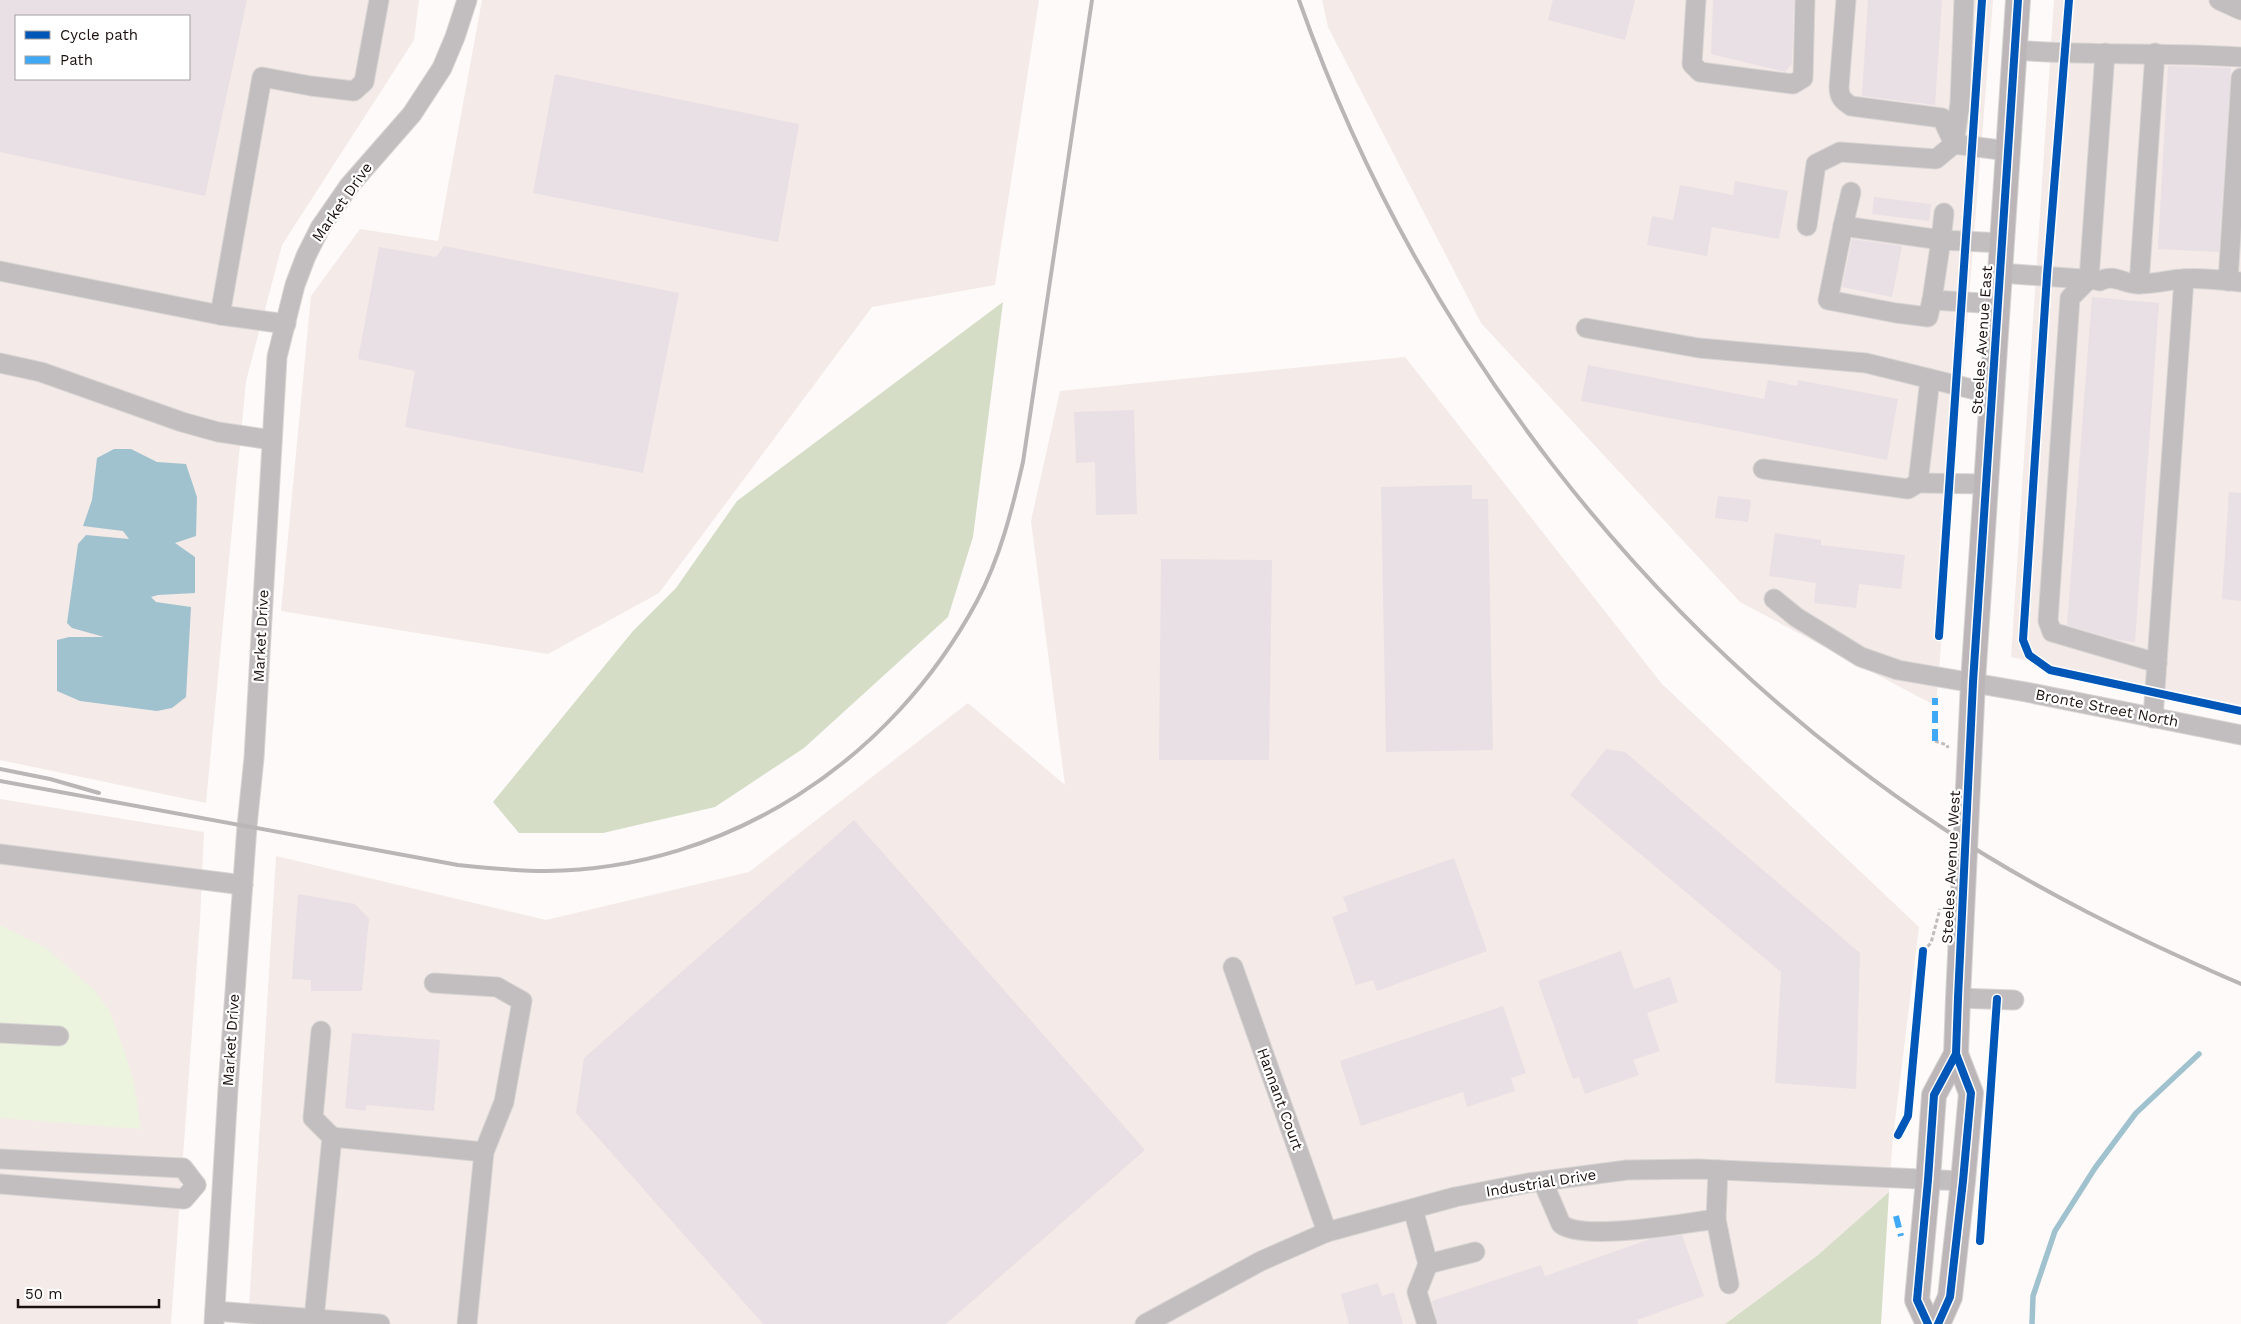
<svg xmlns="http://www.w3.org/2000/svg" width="2241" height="1324" font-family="'Work Sans',sans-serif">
  <rect width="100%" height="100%" fill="#fdfaf9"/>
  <g fill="#f4eae7" fill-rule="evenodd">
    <path d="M0 0H419L414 40 282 245 246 381 206 803 0 760ZM16 16H189V79H16Z"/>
    <polygon points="482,0 1039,0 995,285 872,307 659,593 548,654 281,611 311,296 360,229 438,241"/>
    <polygon points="1322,0 1993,0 1936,706 1740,602 1481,323 1328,27"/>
    <polygon points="2054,0 2241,0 2241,708 2011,657"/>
    <polygon points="1405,357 1662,684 1919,927 1893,1137 1889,1192 1818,1255 1725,1324 248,1324 276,856 546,920 749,872 968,703 1065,785 1031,521 1060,391"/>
    <polygon points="0,799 204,832 200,920 171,1324 0,1324"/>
  </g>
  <polygon fill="#ecf4df" points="0,925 46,948 95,991 109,1010 125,1053 134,1083 141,1129 0,1118"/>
  <g fill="#d5ddc6">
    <polygon points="1003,302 973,537 948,617 804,748 715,807 603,833 519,833 493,802 633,631 676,588 737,501"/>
    <polygon points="1889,1192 1881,1324 1725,1324 1818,1255"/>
  </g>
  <polygon fill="#a0c2ce" points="114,449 131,449 157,462 186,464 197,497 196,536 175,543 195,557 195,593 158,595 151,597 156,602 191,607 186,697 172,708 157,711 80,701 57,691 57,640 69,637 104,637 72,628 67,623 78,544 86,535 129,539 123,531 83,526 92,500 97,458"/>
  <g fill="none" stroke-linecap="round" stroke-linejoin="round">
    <polyline stroke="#a0c2ce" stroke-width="5.5" points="2032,1324 2033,1296 2055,1231 2095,1168 2136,1113 2199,1054"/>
  </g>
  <g fill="#e9e0e5" fill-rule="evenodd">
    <path d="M0 0H247L205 196 0 152ZM16 16H189V79H16Z"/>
    <polygon points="1553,0 1635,0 1625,40 1548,20"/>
    <polygon points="1713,0 1794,0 1792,64 1785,72 1711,54"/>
    <polygon points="1868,0 1942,0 1935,105 1862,96"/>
    <polygon points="2168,66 2231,68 2219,252 2158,249"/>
    <polygon points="555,74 799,124 778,242 533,193"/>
    <polygon points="1735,181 1788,191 1779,239 1712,227 1707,256 1647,245 1652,216 1673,220 1680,185 1733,195"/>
    <polygon points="1874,197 1931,204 1929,221 1872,214"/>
    <polygon points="1852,239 1902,246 1892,297 1842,287"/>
    <polygon points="444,246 679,293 643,473 405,427 415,371 358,359 379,247 436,257"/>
    <polygon points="2092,297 2159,303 2135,642 2118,640 2067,625"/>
    <polygon points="1588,365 1764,399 1768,380 1797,386 1798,380 1898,399 1887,460 1581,401"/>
    <polygon points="1134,410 1137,514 1096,515 1095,462 1076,463 1074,412"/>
    <polygon points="1472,485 1472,499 1488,499 1493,750 1386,752 1381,487"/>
    <polygon points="2229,492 2241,493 2241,601 2222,599"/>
    <polygon points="1718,496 1751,500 1748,522 1715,518"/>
    <polygon points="1775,533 1821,540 1821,545 1905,555 1901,589 1859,584 1856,608 1814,603 1816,583 1769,576"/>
    <polygon points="1161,559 1272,560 1269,760 1159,760"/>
    <polygon points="1606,749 1625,752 1860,953 1856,1089 1775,1083 1781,972 1570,795"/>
    <polygon points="854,820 1145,1150 946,1324 763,1324 576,1113 584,1058"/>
    <polygon points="1454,858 1487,951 1377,991 1373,980 1356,985 1332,917 1348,911 1343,897"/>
    <polygon points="298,894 355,904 369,919 362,991 311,991 311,980 292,979"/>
    <polygon points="1621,951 1634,989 1670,977 1678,1002 1647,1013 1660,1051 1633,1060 1639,1075 1585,1094 1579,1077 1573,1079 1538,981"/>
    <polygon points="1503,1006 1526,1073 1511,1078 1515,1091 1467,1107 1463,1092 1361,1126 1340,1061"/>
    <polygon points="352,1033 440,1040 434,1111 367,1105 365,1111 345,1108"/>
    <polygon points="1682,1235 1704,1296 1637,1320 1638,1324 1438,1324 1432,1301 1541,1265 1545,1276 1650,1239"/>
    <polygon points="1378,1283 1382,1296 1394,1292 1403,1324 1349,1324 1341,1294"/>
  </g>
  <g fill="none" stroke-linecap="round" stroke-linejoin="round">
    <g stroke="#d8d5d4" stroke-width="21">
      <g id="minor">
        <polyline points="1696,0 1692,64 1700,72 1793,84 1803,78 1805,0"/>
        <path d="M1846 0 1839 87C1839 97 1843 101 1851 106L1942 118 1954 144"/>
        <polyline points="2219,0 2241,10"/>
        <path d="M2015 50C2090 56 2166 52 2241 57"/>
        <polyline points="2105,53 2089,279 2070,298 2048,621 2052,632 2157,663"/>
        <polyline points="1954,144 1960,103 1964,0"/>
        <polyline points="1807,226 1816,164 1840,152 1936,159 1954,144 2008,151"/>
        <polyline points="1843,226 1851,192"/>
        <polyline points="0,271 220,315 286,324"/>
        <polyline points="2001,273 2096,280"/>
        <path d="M2100 281C2114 273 2125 285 2140 284 2154 284 2168 280 2182 279 2201 277 2221 280 2240 282"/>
        <polyline points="2228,281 2241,78"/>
        <polyline points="2139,284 2155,53"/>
        <polyline points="1932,300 1928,317 1896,313 1828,300 1843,226 1941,240 1944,213"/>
        <polyline points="1999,304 1932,300 1941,240 2003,243"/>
        <polyline points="220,315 262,77 311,86 354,91 364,82 379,0"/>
        <polyline points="1586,328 1699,348 1866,363 1992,394"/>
        <polyline points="0,363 41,372 182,422 218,432 272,440"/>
        <polyline points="1763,469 1908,489 1918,483 1930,379"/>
        <polyline points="1918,483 1986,484"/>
        <polyline points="1774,599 1796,617 1861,657 1898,670 2026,692 2241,735"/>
        <polyline points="2153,718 2184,279"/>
        <polyline points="0,854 243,885"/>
        <polyline points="1233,967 1327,1232"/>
        <polyline points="434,983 497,987 522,1001 504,1102 484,1152 467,1324"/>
        <polyline points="1958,998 2014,1000"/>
        <polyline points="321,1031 313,1118 332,1137"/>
        <polyline points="0,1033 59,1036"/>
        <polyline points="0,1159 183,1168 196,1185"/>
        <path d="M1543 1182 1561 1224C1583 1242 1685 1223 1716 1219L1718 1170"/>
        <polyline points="0,1184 184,1199 196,1185"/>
        <polyline points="1413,1209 1428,1264 1417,1292 1427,1324"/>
        <polyline points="1716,1219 1729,1284"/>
        <polyline points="1428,1264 1475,1252"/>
        <polyline points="215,1311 380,1324"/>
        <polyline points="314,1319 332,1137 484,1152"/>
        <polyline points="214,1324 228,1089 247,826 254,758 277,357 295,285 306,256 320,228 349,186 412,114 442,68 455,37 467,0"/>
        <polyline points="1145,1324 1261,1261 1327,1232 1455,1197 1528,1183 1627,1170 1699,1169 1963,1181"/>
      </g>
    </g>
    <g stroke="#d8d5d4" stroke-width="26">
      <g id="major">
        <polyline points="1928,1324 1917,1300 1928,1180 1934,1095 1956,1054"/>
        <polyline points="1938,1324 1950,1297 1963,1181 1971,1093 1956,1054 1958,998 1973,682 2018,0"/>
      </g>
    </g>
    <g stroke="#c0bcbd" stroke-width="3" stroke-dasharray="4 2.5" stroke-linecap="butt">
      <polyline points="1935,741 1947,745 1948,748"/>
      <polyline points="1923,951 1931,943 1940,909"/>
    </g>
    <use href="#minor" stroke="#c2bebf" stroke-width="19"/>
    <use href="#major" stroke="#bcb6b8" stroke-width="24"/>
    <g stroke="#bab6b7" stroke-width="4">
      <path d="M1299 0C1417 335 1645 631 1941 827 2036 890 2137 939 2241 984"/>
      <polyline points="0,769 50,779 99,793"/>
      <path d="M0 781 458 865C487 868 517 871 546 871 729 869 892 760 977 601 1000 558 1012 510 1023 462L1092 0"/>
    </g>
    <g stroke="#3fa9f5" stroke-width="6" stroke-dasharray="12 6" stroke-linecap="butt">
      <polyline points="1935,741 1935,698"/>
      <polyline points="1896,1216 1901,1236"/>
    </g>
    <g stroke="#fff" stroke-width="11">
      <g id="cycleway">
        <polyline points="2069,0 2047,275 2023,640 2029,655 2050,670 2241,711"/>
        <polyline points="1939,636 1982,0"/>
        <polyline points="1898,1135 1908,1116 1923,951"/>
        <polyline points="1980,1241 1997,999"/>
        <polyline points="1928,1324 1917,1300 1928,1180 1934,1095 1956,1054"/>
        <polyline points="1938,1324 1950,1297 1963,1181 1971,1093 1956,1054 1958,998 1973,682 2018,0"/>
      </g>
    </g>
    <use href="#cycleway" stroke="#0057b8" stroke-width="8"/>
  </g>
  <g text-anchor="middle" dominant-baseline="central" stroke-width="4.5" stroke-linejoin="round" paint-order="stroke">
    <g font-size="15" fill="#1b120f" stroke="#fff">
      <text transform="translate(342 202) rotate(-55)">Market Drive</text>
      <text transform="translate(1982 340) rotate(-86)">Steeles Avenue East</text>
      <text transform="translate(261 636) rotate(-87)">Market Drive</text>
      <text transform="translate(2107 708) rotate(11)">Bronte Street North</text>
      <text transform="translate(1951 867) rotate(-87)">Steeles Avenue West</text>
      <text transform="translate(231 1040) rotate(-86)">Market Drive</text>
      <text transform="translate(1280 1099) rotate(70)">Hannant Court</text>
      <text transform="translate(1541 1183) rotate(-9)">Industrial Drive</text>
    </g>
  </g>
  <rect x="15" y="15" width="175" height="65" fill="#ffffff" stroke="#a4a09f"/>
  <rect x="25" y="31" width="25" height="8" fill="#0057b8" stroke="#a4a09f"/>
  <text x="60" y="40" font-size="15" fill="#1b120f">Cycle path</text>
  <rect x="25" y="56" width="25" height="8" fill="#3fa9f5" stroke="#a4a09f"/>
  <text x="60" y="65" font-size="15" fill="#1b120f">Path</text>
  <path d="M18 1299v8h141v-8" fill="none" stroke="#1b120f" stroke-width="2.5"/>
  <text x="25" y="1299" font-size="15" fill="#1b120f" stroke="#ffffff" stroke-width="4" paint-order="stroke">50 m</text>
</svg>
